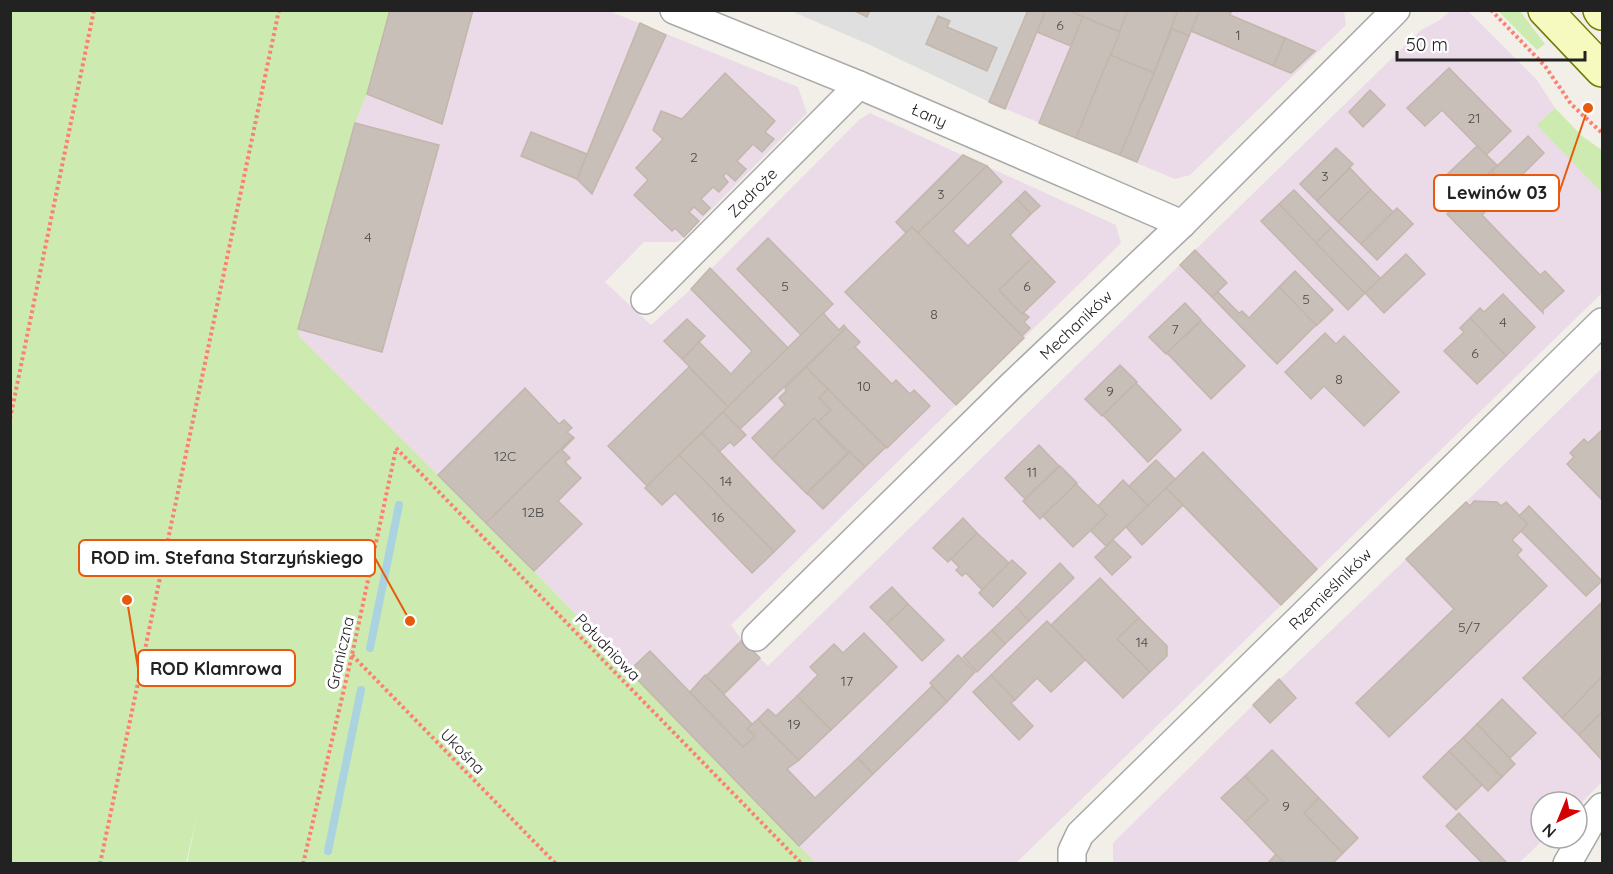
<svg xmlns="http://www.w3.org/2000/svg" width="1613" height="874" font-family="Quicksand,sans-serif">
  <rect width="100%" height="100%" fill="#f2efe9"/>
  <polygon fill="#e0dfdf" points="791,11 1028,11 989,102 870,45"/>
  <g fill="#ebdbe8">
    <polygon points="390,11 609,11 798,87 807,113 684,237 678,242 644,242 605,282 651,325 691,289 860,119 870,113 1116,225 1121,243 731,625 742,640 768,666 1421,30 1440,20 1450,11 1468,11 1537,80 1555,108 1538,125 1602,193 1602,293 1016,863 816,863 534,571 299,336 298,329 355,123 367,94"/>
    <polygon points="1028,11 1344,11 1346,25 1190,175 1175,179 989,102"/>
    <polygon points="1602,368 1602,782 1577,807 1577,802 1541,802 1541,838 1545,838 1519,863 1113,864 1113,843 1253,705 1466,502"/>
  </g>
  <g fill="#cdebb0">
    <polygon points="10,11 390,11 367,94 355,123 298,329 299,336 534,571 816,863 187,863 197,815 186,863 11,863"/>
    <polygon points="1498,11 1520,11 1545,44 1537,50"/>
    <polygon points="1555,108 1582,136 1602,150 1602,193 1537,125"/>
  </g>
  <g fill="none" stroke-linecap="round" stroke-linejoin="round">
    <g stroke="#aad3df" stroke-width="8">
      <polyline points="370,648 399,505"/>
      <polyline points="328,851 361,690"/>
    </g>
  </g>
  <g fill="#c7bfb8" stroke="#c4b6ab" stroke-width="1.5">
    <polygon points="390,10 473,10 442,124 367,94"/>
    <polygon points="853,10 870,10 867,17"/>
    <polygon points="1028,10 1046,10 1005,109 989,102"/>
    <polygon points="1046,10 1068,10 1083,17 1071,46 1037,32"/>
    <polygon points="1068,10 1128,10 1120,32"/>
    <polygon points="1178,10 1200,10 1189,36 1171,28"/>
    <polygon points="1178,10 1154,73 1110,55 1128,10"/>
    <polygon points="1200,10 1232,10 1230,15 1285,38 1274,66 1191,31"/>
    <polygon points="938,16 950,21 947,27 997,48 987,71 926,44"/>
    <polygon points="1083,17 1120,32 1076,138 1039,123"/>
    <polygon points="640,23 666,35 592,194 577,179"/>
    <polygon points="1172,29 1189,36 1137,162 1120,155"/>
    <polygon points="1285,38 1315,51 1291,73 1274,66"/>
    <polygon points="1110,55 1154,73 1120,155 1076,138"/>
    <polygon points="1449,68 1511,131 1486,155 1442,110 1425,126 1407,108"/>
    <polygon points="725,73 775,121 765,132 774,139 762,152 753,144 737,161 746,169 735,181 726,173 723,176 728,182 719,192 713,187 701,199 710,208 703,215 694,207 689,212 699,221 684,237 675,228 672,231 634,195 648,180 636,168 663,139 653,130 661,111 682,119"/>
    <polygon points="1370,90 1385,105 1363,127 1349,112"/>
    <polygon points="355,123 439,145 382,352 298,329"/>
    <polygon points="531,132 587,154 577,179 521,156"/>
    <polygon points="1528,136 1544,153 1508,189 1492,171"/>
    <polygon points="1477,146 1497,165 1456,205 1437,184"/>
    <polygon points="1336,148 1353,164 1317,201 1300,184"/>
    <polygon points="963,155 987,166 918,233 912,227 906,233 896,222"/>
    <polygon points="987,166 1002,182 953,231 968,246 1017,199 1031,214 1010,235 1032,258 999,290 1022,314 1024,313 1029,317 1024,322 1030,328 1022,336 918,233"/>
    <polygon points="1350,168 1371,190 1338,222 1317,201"/>
    <polygon points="1492,171 1508,189 1482,215 1540,275 1545,271 1564,291 1543,310 1543,313 1447,214"/>
    <polygon points="1294,190 1331,228 1316,243 1279,204"/>
    <polygon points="1371,190 1393,212 1361,244 1338,222"/>
    <polygon points="1025,191 1040,206 1031,214 1017,199"/>
    <polygon points="1279,204 1365,293 1348,310 1261,221"/>
    <polygon points="1397,208 1413,224 1377,260 1361,244"/>
    <polygon points="912,227 1024,338 956,405 845,292"/>
    <polygon points="1331,228 1381,279 1365,293 1316,243"/>
    <polygon points="768,238 833,304 801,335 737,269"/>
    <polygon points="1195,250 1227,283 1212,297 1180,265"/>
    <polygon points="1406,254 1425,274 1384,313 1365,293"/>
    <polygon points="1032,258 1055,282 1022,314 999,290"/>
    <polygon points="710,268 788,348 728,407 682,359 699,342 731,374 752,351 691,289"/>
    <polygon points="1295,271 1333,310 1316,326 1279,287"/>
    <polygon points="1279,287 1316,325 1277,364 1212,297 1218,292 1239,313 1242,311 1249,318"/>
    <polygon points="1503,294 1535,327 1506,356 1470,318 1480,308 1484,312"/>
    <polygon points="1185,303 1201,320 1166,354 1149,337"/>
    <polygon points="823,313 839,330 844,325 846,328 740,429 723,412"/>
    <polygon points="1470,318 1506,356 1477,384 1444,351 1464,332 1460,328"/>
    <polygon points="687,319 705,336 682,359 664,341"/>
    <polygon points="1201,321 1245,366 1211,399 1167,353"/>
    <polygon points="846,328 860,342 855,347 892,384 896,380 910,394 914,390 930,406 887,448 806,367"/>
    <polygon points="1325,333 1336,344 1344,336 1399,392 1364,426 1324,386 1311,399 1285,372"/>
    <polygon points="1120,365 1137,382 1102,416 1085,399"/>
    <polygon points="689,367 728,407 647,486 608,446"/>
    <polygon points="806,367 828,389 819,398 831,410 818,422 814,418 772,459 752,438 785,405 779,398 786,391 785,388"/>
    <polygon points="1136,383 1181,430 1148,462 1103,415"/>
    <polygon points="525,388 559,424 564,420 572,428 567,432 573,437 486,523 438,475"/>
    <polygon points="828,389 886,447 865,467 818,422 831,410 819,398"/>
    <polygon points="723,412 746,435 734,446 730,442 719,452 702,433"/>
    <polygon points="814,418 848,453 807,493 808,495 772,459"/>
    <polygon points="1601,431 1602,433 1602,500 1567,464 1574,457 1570,453 1584,439 1588,443"/>
    <polygon points="702,433 795,531 774,552 679,455"/>
    <polygon points="573,437 574,438 562,450 570,458 565,462 581,478 558,501 582,524 534,571 486,523"/>
    <polygon points="1039,445 1059,466 1025,499 1005,478"/>
    <polygon points="850,452 865,467 823,509 807,493"/>
    <polygon points="1203,452 1317,569 1281,605 1166,488"/>
    <polygon points="679,455 774,552 752,573 675,493 662,505 645,488"/>
    <polygon points="1156,460 1175,479 1148,506 1129,486"/>
    <polygon points="1060,466 1077,483 1040,519 1023,501"/>
    <polygon points="1123,480 1148,506 1106,546 1090,530 1107,515 1098,506"/>
    <polygon points="1076,484 1107,515 1073,547 1043,516"/>
    <polygon points="1166,488 1183,505 1142,545 1126,527"/>
    <polygon points="1474,501 1497,502 1501,506 1506,502 1528,524 1512,540 1522,550 1517,555 1547,586 1389,737 1356,703 1454,609 1406,559 1466,502 1470,506"/>
    <polygon points="1529,506 1602,581 1586,596 1521,531 1528,524 1519,516"/>
    <polygon points="963,518 977,533 948,562 933,548"/>
    <polygon points="977,533 1009,563 982,590 966,573 962,576 956,570 959,567 951,559"/>
    <polygon points="1113,540 1131,557 1112,575 1095,557"/>
    <polygon points="1012,560 1026,573 993,607 979,593"/>
    <polygon points="1060,563 1074,578 1029,621 1016,607"/>
    <polygon points="1100,578 1139,618 1117,639 1150,672 1123,698 1051,625"/>
    <polygon points="892,587 908,604 887,624 870,607"/>
    <polygon points="1601,603 1602,677 1562,718 1523,678"/>
    <polygon points="908,604 944,640 922,661 887,624"/>
    <polygon points="1016,607 1029,621 1005,644 992,630"/>
    <polygon points="1139,618 1167,646 1167,656 1150,672 1117,639"/>
    <polygon points="1047,621 1085,660 1051,692 1037,678 1015,700 991,675"/>
    <polygon points="992,630 1005,644 977,672 963,657"/>
    <polygon points="864,633 897,667 831,730 797,696 818,675 810,667 834,644 843,653"/>
    <polygon points="742,640 760,658 724,694 706,676"/>
    <polygon points="650,651 743,747 755,736 747,729 758,719 799,760 787,769 815,798 858,758 873,774 799,846 629,671"/>
    <polygon points="958,655 975,672 947,702 930,683"/>
    <polygon points="705,675 752,724 747,729 755,736 743,747 690,692"/>
    <polygon points="991,675 1015,700 1011,703 1033,726 1019,740 973,692"/>
    <polygon points="1602,677 1602,712 1579,735 1562,718"/>
    <polygon points="1279,679 1296,698 1270,723 1253,705"/>
    <polygon points="932,686 947,702 873,774 858,758"/>
    <polygon points="797,696 831,730 799,760 758,719 768,709 776,716"/>
    <polygon points="1502,699 1536,733 1510,758 1477,724"/>
    <polygon points="1602,712 1602,760 1579,735"/>
    <polygon points="1477,724 1515,764 1502,777 1463,738"/>
    <polygon points="1463,738 1502,777 1488,791 1449,751"/>
    <polygon points="1272,750 1319,798 1304,813 1343,853 1332,864 1285,864 1245,822 1268,800 1245,776"/>
    <polygon points="1449,751 1482,785 1456,810 1423,777"/>
    <polygon points="1245,776 1268,800 1245,822 1221,798"/>
    <polygon points="1319,798 1358,838 1343,853 1304,813"/>
    <polygon points="1459,813 1508,864 1483,864 1446,826"/>
    <polygon points="1276,854 1285,864 1267,864"/>
  </g>
  <g fill="none" stroke-linecap="round" stroke-linejoin="round">
    <g stroke="#a9a9a9" stroke-width="30">
      <g id="minor">
        <path id="s1" d="M674 10 859 85 1182 224"/>
        <path id="s2" d="M645 300 859 85"/>
        <path id="s3" d="M756 637 1011 386 1182 224 1396 10"/>
        <path id="s4" d="M1072 864V851L1080 834 1602 322"/>
        <polyline points="1567,864 1595,815 1602,807"/>
      </g>
    </g>
    <g stroke="#707d05" stroke-width="36">
      <g id="secondary">
        <polyline points="1545,10 1602,70"/>
        <polyline points="1600,10 1602,13"/>
      </g>
    </g>
    <g stroke="#fa8072" stroke-width="4" stroke-dasharray="3 3" stroke-linecap="butt">
      <polyline points="1491,10 1545,66 1571,104 1602,133"/>
      <polyline points="10,419 94,10"/>
      <polyline points="396,448 802,864"/>
      <polyline points="352,655 556,864"/>
      <polyline points="100,864 279,10"/>
      <polyline points="303,864 352,655 396,449"/>
    </g>
    <use href="#minor" stroke="#fff" stroke-width="27"/>
    <use href="#secondary" stroke="#f7fabf" stroke-width="33"/>
  </g>
  <g text-anchor="middle" dominant-baseline="central" stroke-width="6" stroke-linejoin="round" paint-order="stroke">
    <g font-size="14" fill="#4b4948">
      <text x="1060" y="25">6</text>
      <text x="1238" y="35">1</text>
      <text x="1474" y="118">21</text>
      <text x="694" y="157">2</text>
      <text x="1325" y="176">3</text>
      <text x="941" y="194">3</text>
      <text x="368" y="237">4</text>
      <text x="785" y="286">5</text>
      <text x="1027" y="286">6</text>
      <text x="1306" y="299">5</text>
      <text x="934" y="314">8</text>
      <text x="1503" y="322">4</text>
      <text x="1175" y="329">7</text>
      <text x="1475" y="353">6</text>
      <text x="1339" y="379">8</text>
      <text x="864" y="386">10</text>
      <text x="1110" y="391">9</text>
      <text x="505" y="456">12C</text>
      <text x="1032" y="472">11</text>
      <text x="726" y="481">14</text>
      <text x="533" y="512">12B</text>
      <text x="718" y="517">16</text>
      <text x="1469" y="627">5/7</text>
      <text x="1142" y="642">14</text>
      <text x="847" y="681">17</text>
      <text x="794" y="724">19</text>
      <text x="1286" y="806">9</text>
    </g>
    <g font-size="16" fill="#222" stroke="#fff">
      <text stroke="none"><textPath href="#s1" startOffset="276">Łany</textPath></text>
      <text stroke="none"><textPath href="#s2" startOffset="152">Zadroże</textPath></text>
      <text stroke="none"><textPath href="#s3" startOffset="447">Mechaników</textPath></text>
      <text stroke="none"><textPath href="#s4" startOffset="382">Rzemieślników</textPath></text>
      <text transform="translate(608 647) rotate(46)">Południowa</text>
      <text transform="translate(340 653) rotate(-77)">Graniczna</text>
      <text transform="translate(463 751) rotate(46)">Ukośna</text>
    </g>
  </g>
  <path fill="none" stroke="#e8590c" stroke-width="2" d="M1588 108L1559 193M410 621L375 558M127 600L138 668"/>
  <g fill="#e8590c" stroke="#fff" stroke-width="2">
    <circle cx="1588" cy="108" r="6"/>
    <circle cx="410" cy="621" r="6"/>
    <circle cx="127" cy="600" r="6"/>
  </g>
  <g fill="#fff" stroke="#e8590c" stroke-width="2">
    <rect x="1434" y="175" width="125" height="36" rx="6"/>
    <rect x="79" y="540" width="296" height="36" rx="6"/>
    <rect x="138" y="650" width="157" height="36" rx="6"/>
  </g>
  <g font-size="18" text-anchor="middle" font-weight="bold" fill="#222">
    <text x="1497" y="199">Lewinów 03</text>
    <text x="227" y="564">ROD im. Stefana Starzyńskiego</text>
    <text x="216" y="675">ROD Klamrowa</text>
  </g>
  <rect width="1613" height="874" fill="none" stroke="#222222" stroke-width="24"/>
  <g transform="translate(1559 820) rotate(223)"><circle r="28" fill="#ffffff" stroke="#a7a7a7" stroke-width="1.5"/>
  <path d="M0-4.5L10 22L0 15L-10 22Z" fill="#d40000"/>
  <text y="-9" font-size="16" font-weight="bold" text-anchor="middle" fill="#222222">N</text>
  </g>
  <path d="M1397 51v9h188v-9" fill="none" stroke="#222222" stroke-width="3"/>
  <text x="1406" y="51" font-size="18" fill="#222222" stroke="#ffffff" stroke-width="4.5" paint-order="stroke">50 m</text>
</svg>
